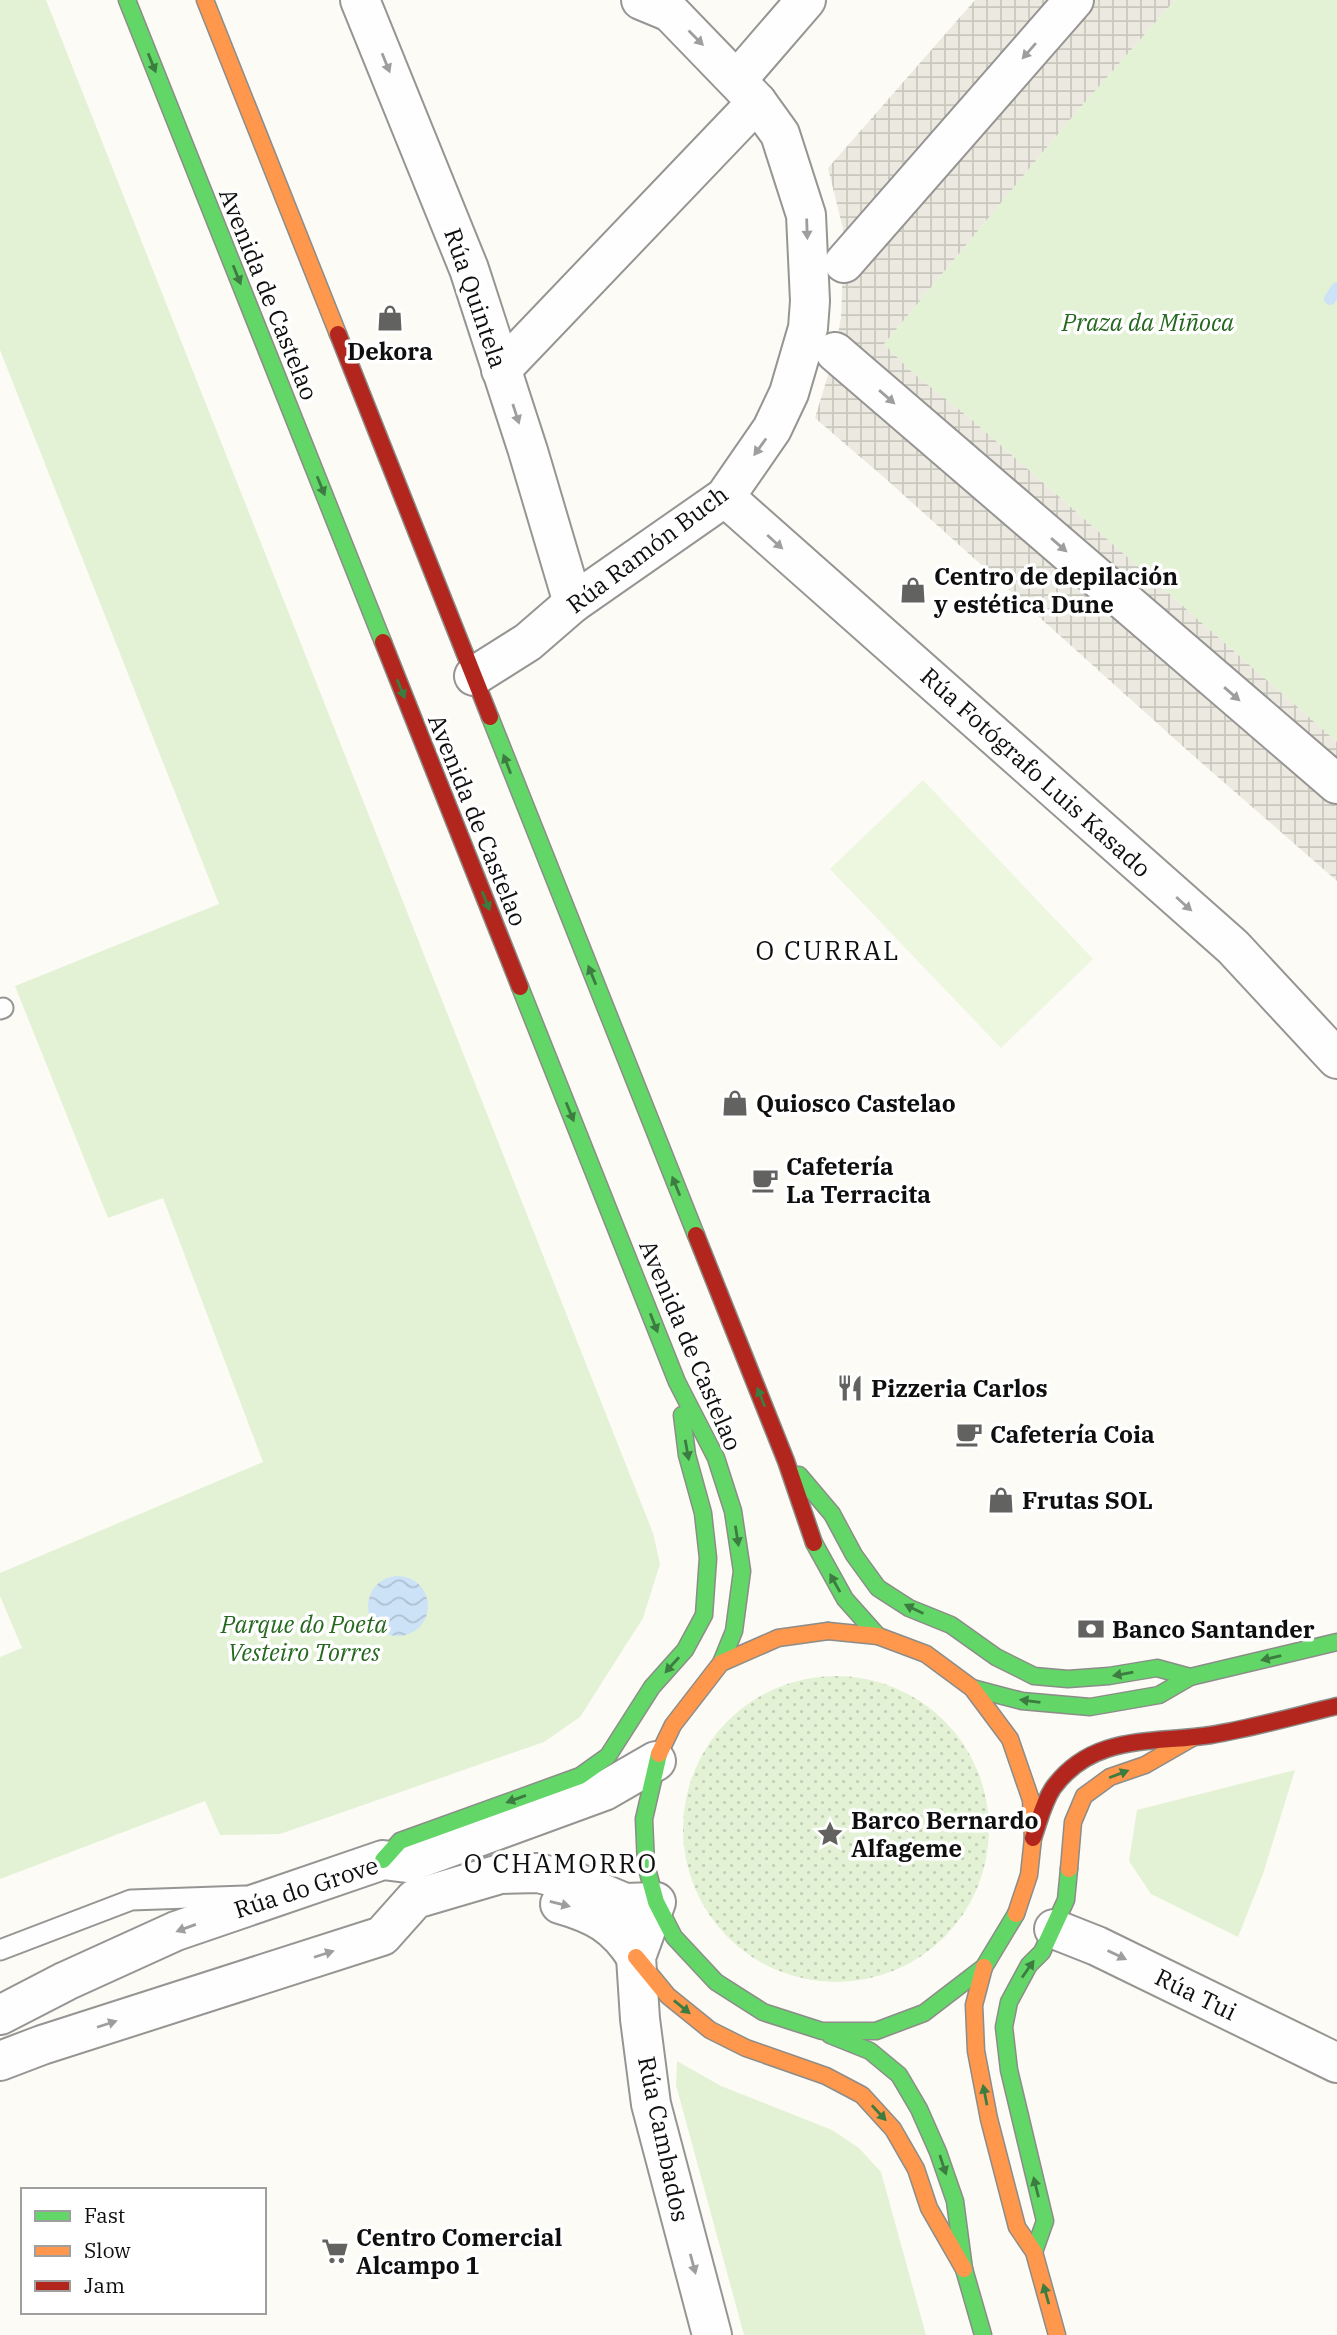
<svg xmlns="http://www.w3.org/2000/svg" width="1337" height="2335" font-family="'IBM Plex Serif',serif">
  <defs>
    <pattern id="grass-dots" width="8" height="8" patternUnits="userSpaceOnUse" patternTransform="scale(1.75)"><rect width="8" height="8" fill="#e3f2d5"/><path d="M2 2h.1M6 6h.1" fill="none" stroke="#c2ceb6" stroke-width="1.8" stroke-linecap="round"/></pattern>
    <pattern id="plaza-grid" width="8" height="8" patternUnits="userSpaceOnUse" patternTransform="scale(1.75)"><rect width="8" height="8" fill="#eceae0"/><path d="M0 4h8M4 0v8" fill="none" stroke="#c9c8bf"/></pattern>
    <pattern id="water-waves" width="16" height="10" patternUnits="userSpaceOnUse" patternTransform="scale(1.75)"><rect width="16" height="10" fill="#cce2f6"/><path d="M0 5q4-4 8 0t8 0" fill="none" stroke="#aec1d2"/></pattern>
  </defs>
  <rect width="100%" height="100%" fill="#fcfbf5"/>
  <circle fill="url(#grass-dots)" cx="836" cy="1829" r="153"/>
  <g fill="#e3f2d5">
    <polygon points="0,0 46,0 653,1533 660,1564 643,1618 580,1717 544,1742 280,1834 220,1835 205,1801 0,1879 0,1657 22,1648 0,1596 0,1573 263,1462 163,1198 108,1218 15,986 219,904 0,350"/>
    <polygon points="1175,0 1337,0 1337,742 971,419 913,373 884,344 1072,117"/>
    <polygon points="1295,1770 1263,1874 1238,1937 1151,1894 1129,1861 1137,1810"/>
    <polygon points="677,2061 721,2086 832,2130 859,2148 881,2172 926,2335 744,2335 676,2085"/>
  </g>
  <polygon fill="#edf6df" points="923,780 1093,959 1001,1048 830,869"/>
  <polygon fill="url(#plaza-grid)" points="975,0 1175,0 1072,117 884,344 913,373 971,419 1337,742 1337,881 1188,751 887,480 815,418 835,352 841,317 844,233 828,168"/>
  <circle fill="url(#water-waves)" cx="398" cy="1606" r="30"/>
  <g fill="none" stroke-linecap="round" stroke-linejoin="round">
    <polyline stroke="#cce2f6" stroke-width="12" points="1330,299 1337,288"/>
    <g stroke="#969593" stroke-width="23">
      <g id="lane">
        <polyline points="0,1009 3,1008"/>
        <polyline points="0,1950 131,1900 245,1896"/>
      </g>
    </g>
    <g stroke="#969593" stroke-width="42">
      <g id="street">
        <polyline points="360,0 469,269 528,451 573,603"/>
        <polyline points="737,80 806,0"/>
        <polyline points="844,263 1074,0"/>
        <polyline points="835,352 1337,784"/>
        <polyline points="501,370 757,102"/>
        <polyline points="725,497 1233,947 1337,1059"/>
        <polyline points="474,676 528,642 573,603 725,497 772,429 789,393 808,328 810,301 806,215 780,134 757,102 670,12 641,0"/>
        <path d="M560 1904C595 1914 616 1925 636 1957"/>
        <polyline points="1054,1929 1097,1946 1337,2063"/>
        <polyline points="0,2015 66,1981 176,1931 383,1860 407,1863 604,1791 656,1761"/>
        <polyline points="0,2061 42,2045 382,1936 415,1899 500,1874 538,1873 578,1883 625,1903 656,1902 636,1957 640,2019 651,2104 712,2335"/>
      </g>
    </g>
    <g stroke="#8c8c89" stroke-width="19">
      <g id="fast">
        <polyline points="127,0 383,642"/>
        <polyline points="490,717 696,1235"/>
        <polyline points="520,987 677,1382 716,1458 733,1511 742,1571 734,1631 721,1663"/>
        <polyline points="799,1475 832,1514 854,1555 878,1588 909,1608 951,1625 996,1657 1034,1676 1068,1679 1109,1676 1157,1668 1190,1677"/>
        <polyline points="814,1543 845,1599 878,1636"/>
        <polyline points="972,1688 1022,1701 1090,1707 1159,1695 1190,1677 1337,1642"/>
        <polyline points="659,1754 644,1819 646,1865 656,1902 674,1937 716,1982 763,2012 822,2031 876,2031 924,2013 984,1967 1016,1914"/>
        <polyline points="383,1860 400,1841 580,1776 608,1756 652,1687 685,1650 704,1615 708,1558 703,1513 687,1455 682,1415"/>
        <polyline points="830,2035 870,2051 899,2075 919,2109 938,2152 955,2201 964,2269 983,2335"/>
        <polyline points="1034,2252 1045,2221 1009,2070 1004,2027 1009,2002 1029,1965 1042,1952 1066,1900 1069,1869"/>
      </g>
    </g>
    <g stroke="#8c8c89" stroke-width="19">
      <g id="slow">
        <polyline points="205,0 338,334"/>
        <polyline points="828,1631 878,1636 926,1654 972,1688 1010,1739 1031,1800 1033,1838 1029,1875 1016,1914"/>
        <polyline points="659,1754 673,1725 721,1663 778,1638 828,1631"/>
        <polyline points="1069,1869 1073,1822 1084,1796 1110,1777 1145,1765 1192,1738"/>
        <polyline points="636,1957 668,1996 710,2030 746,2048 826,2076 862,2095 893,2129 916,2169 929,2208 964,2269"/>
        <polyline points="984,1967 974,2005 976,2051 989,2119 1017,2227 1034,2252 1057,2335"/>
      </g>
    </g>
    <g stroke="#8c8c89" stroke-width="19">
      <g id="jam">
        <polyline points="338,334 490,717"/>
        <polyline points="383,642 520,987"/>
        <polyline points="696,1235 786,1461 814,1543"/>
        <path d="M1033 1838C1039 1822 1043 1803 1053 1788 1093 1733 1153 1744 1211 1735 1253 1728 1295 1716 1337 1706"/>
      </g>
    </g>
    <use href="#lane" stroke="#fffefe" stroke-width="19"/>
    <use href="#street" stroke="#fffefe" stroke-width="38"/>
    <use href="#fast" stroke="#63d668" stroke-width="16"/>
    <use href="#slow" stroke="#ff974d" stroke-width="16"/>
    <use href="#jam" stroke="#b3261e" stroke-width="16"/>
  </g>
  <defs><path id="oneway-solid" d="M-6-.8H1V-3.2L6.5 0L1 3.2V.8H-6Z" transform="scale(1.75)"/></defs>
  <g fill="#9f9e9e">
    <use href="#oneway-solid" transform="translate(696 38) rotate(45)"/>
    <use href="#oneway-solid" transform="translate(1029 51) rotate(131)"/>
    <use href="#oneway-solid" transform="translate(386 63) rotate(68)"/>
    <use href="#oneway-solid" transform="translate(807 229) rotate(88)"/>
    <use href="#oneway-solid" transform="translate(887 397) rotate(41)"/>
    <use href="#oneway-solid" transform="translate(516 414) rotate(72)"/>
    <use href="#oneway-solid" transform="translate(760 447) rotate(126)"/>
    <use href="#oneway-solid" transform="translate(775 542) rotate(42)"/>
    <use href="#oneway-solid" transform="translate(1059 545) rotate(41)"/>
    <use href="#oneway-solid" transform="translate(1232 694) rotate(41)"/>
    <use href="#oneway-solid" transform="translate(1184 904) rotate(42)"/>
    <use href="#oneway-solid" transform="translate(560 1904) rotate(14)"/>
    <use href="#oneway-solid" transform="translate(186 1928) rotate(160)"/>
    <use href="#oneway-solid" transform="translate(324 1954) rotate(-18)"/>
    <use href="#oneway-solid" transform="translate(1117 1955) rotate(26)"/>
    <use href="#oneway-solid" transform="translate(107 2024) rotate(-18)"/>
    <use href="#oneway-solid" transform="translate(693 2264) rotate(75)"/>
  </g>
  <g fill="#3d7c40">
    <use href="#oneway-solid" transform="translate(152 63) rotate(68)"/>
    <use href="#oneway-solid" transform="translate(237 275) rotate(68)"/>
    <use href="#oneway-solid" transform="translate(321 486) rotate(68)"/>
    <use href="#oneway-solid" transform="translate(401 689) rotate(68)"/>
    <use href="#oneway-solid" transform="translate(507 764) rotate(-111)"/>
    <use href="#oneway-solid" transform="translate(486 901) rotate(68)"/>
    <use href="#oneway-solid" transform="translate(592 975) rotate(-112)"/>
    <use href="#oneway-solid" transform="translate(570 1112) rotate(68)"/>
    <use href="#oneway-solid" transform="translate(676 1186) rotate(-112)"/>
    <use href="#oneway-solid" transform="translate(654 1323) rotate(69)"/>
    <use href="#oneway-solid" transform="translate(761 1397) rotate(-112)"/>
    <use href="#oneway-solid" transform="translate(687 1450) rotate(80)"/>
    <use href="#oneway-solid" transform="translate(737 1536) rotate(81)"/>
    <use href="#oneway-solid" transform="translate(835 1583) rotate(-119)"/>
    <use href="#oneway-solid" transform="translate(914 1609) rotate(-154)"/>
    <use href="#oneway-solid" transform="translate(1271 1658) rotate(167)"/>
    <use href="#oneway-solid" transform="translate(672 1665) rotate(132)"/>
    <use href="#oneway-solid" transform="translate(1123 1674) rotate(170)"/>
    <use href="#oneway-solid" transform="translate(1030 1701) rotate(-173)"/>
    <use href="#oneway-solid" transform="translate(1119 1774) rotate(-21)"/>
    <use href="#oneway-solid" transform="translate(516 1799) rotate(160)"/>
    <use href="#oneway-solid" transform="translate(1028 1969) rotate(-55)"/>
    <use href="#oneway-solid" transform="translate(682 2007) rotate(39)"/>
    <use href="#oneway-solid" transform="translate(985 2095) rotate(-101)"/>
    <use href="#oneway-solid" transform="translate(879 2113) rotate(47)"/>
    <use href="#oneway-solid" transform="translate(943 2165) rotate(72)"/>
    <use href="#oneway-solid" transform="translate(1036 2187) rotate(-104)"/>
    <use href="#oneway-solid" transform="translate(1046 2294) rotate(-106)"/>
  </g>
  <defs>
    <g id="shop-bare" transform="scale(2.1)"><path d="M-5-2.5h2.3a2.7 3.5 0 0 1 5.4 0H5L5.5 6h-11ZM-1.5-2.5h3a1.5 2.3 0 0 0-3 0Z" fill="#626260" stroke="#fff" stroke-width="2.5" paint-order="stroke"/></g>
    <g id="cafe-bare" transform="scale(2.1)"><path d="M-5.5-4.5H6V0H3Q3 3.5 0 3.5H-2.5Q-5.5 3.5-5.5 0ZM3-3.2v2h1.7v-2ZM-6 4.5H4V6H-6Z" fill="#626260" stroke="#fff" stroke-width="2.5" paint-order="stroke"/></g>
    <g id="restaurant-bare" transform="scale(2.1)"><path d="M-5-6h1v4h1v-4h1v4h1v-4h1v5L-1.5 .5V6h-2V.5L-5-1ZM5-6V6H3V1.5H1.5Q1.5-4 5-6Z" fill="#626260" stroke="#fff" stroke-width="2.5" paint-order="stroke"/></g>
    <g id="bank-bare" transform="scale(2.1)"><path d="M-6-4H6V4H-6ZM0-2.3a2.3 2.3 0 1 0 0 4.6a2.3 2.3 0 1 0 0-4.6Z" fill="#626260" stroke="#fff" stroke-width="2.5" paint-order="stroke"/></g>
    <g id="sight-bare" transform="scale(2.1)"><path d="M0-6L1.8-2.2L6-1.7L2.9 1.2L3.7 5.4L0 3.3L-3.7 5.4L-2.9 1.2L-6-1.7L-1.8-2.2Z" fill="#626260" stroke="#fff" stroke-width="2.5" paint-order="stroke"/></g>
    <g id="supermarket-bare" transform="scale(2.1)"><path d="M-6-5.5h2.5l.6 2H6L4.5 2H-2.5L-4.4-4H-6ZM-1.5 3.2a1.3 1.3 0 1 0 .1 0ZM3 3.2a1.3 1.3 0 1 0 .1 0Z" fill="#626260" stroke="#fff" stroke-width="2.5" paint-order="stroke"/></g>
  </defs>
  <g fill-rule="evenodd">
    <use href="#shop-bare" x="390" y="318"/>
    <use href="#shop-bare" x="913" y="590"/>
    <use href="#shop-bare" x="735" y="1103"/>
    <use href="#cafe-bare" x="765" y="1180"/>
    <use href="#restaurant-bare" x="850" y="1388"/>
    <use href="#cafe-bare" x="969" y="1434"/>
    <use href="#shop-bare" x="1001" y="1500"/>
    <use href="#bank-bare" x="1091" y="1629"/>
    <use href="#sight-bare" x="830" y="1834"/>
    <use href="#supermarket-bare" x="335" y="2251"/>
  </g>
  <g text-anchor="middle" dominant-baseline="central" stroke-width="7" stroke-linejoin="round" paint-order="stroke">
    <g font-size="24" fill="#0f0f0f" stroke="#fff">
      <text transform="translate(269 294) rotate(68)">Avenida de Castelao</text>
      <text transform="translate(476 298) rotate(71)">Rúa Quintela</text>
      <text transform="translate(647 549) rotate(-37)">Rúa Ramón Buch</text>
      <text transform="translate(1036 772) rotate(42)">Rúa Fotógrafo Luis Kasado</text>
      <text transform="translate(478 820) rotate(68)">Avenida de Castelao</text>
      <text transform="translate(691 1345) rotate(67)">Avenida de Castelao</text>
      <text transform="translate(306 1887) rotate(-18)">Rúa do Grove</text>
      <text transform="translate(1196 1994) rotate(26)">Rúa Tui</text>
      <text transform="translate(664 2139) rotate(78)">Rúa Cambados</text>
    </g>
    <g font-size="24" font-style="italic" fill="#26681f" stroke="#fff">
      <text x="1148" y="322">Praza da Miñoca</text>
      <text x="304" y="1624">Parque do Poeta<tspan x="304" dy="28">Vesteiro Torres</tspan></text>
    </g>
    <g font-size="24" font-weight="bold" fill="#0f0f0f" stroke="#fff" text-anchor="start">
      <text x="390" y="351" text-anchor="middle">Dekora</text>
      <text x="934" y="576">Centro de depilación<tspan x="934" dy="28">y estética Dune</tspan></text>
      <text x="756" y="1103">Quiosco Castelao</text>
      <text x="786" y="1166">Cafetería<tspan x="786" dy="28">La Terracita</tspan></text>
      <text x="871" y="1388">Pizzeria Carlos</text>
      <text x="990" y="1434">Cafetería Coia</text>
      <text x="1022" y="1500">Frutas SOL</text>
      <text x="1112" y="1629">Banco Santander</text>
      <text x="851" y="1820">Barco Bernardo<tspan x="851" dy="28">Alfageme</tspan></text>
      <text x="356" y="2237">Centro Comercial<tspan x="356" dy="28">Alcampo 1</tspan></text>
    </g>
    <g font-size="26" letter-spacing="2" fill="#0f0f0f" stroke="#fff">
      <text x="828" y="950">O CURRAL</text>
      <text x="561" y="1863">O CHAMORRO</text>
    </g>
  </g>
  <rect x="21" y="2188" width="245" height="126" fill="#ffffff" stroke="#9f9f9f" stroke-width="2"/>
  <rect x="35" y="2211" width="35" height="10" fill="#63d668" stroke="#9f9f9f" stroke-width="2"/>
  <text x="84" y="2223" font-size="21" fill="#0f0f0f">Fast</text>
  <rect x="35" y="2246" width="35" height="10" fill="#ff974d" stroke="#9f9f9f" stroke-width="2"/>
  <text x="84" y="2258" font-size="21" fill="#0f0f0f">Slow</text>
  <rect x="35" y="2281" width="35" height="10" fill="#b3261e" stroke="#9f9f9f" stroke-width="2"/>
  <text x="84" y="2293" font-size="21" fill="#0f0f0f">Jam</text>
</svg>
